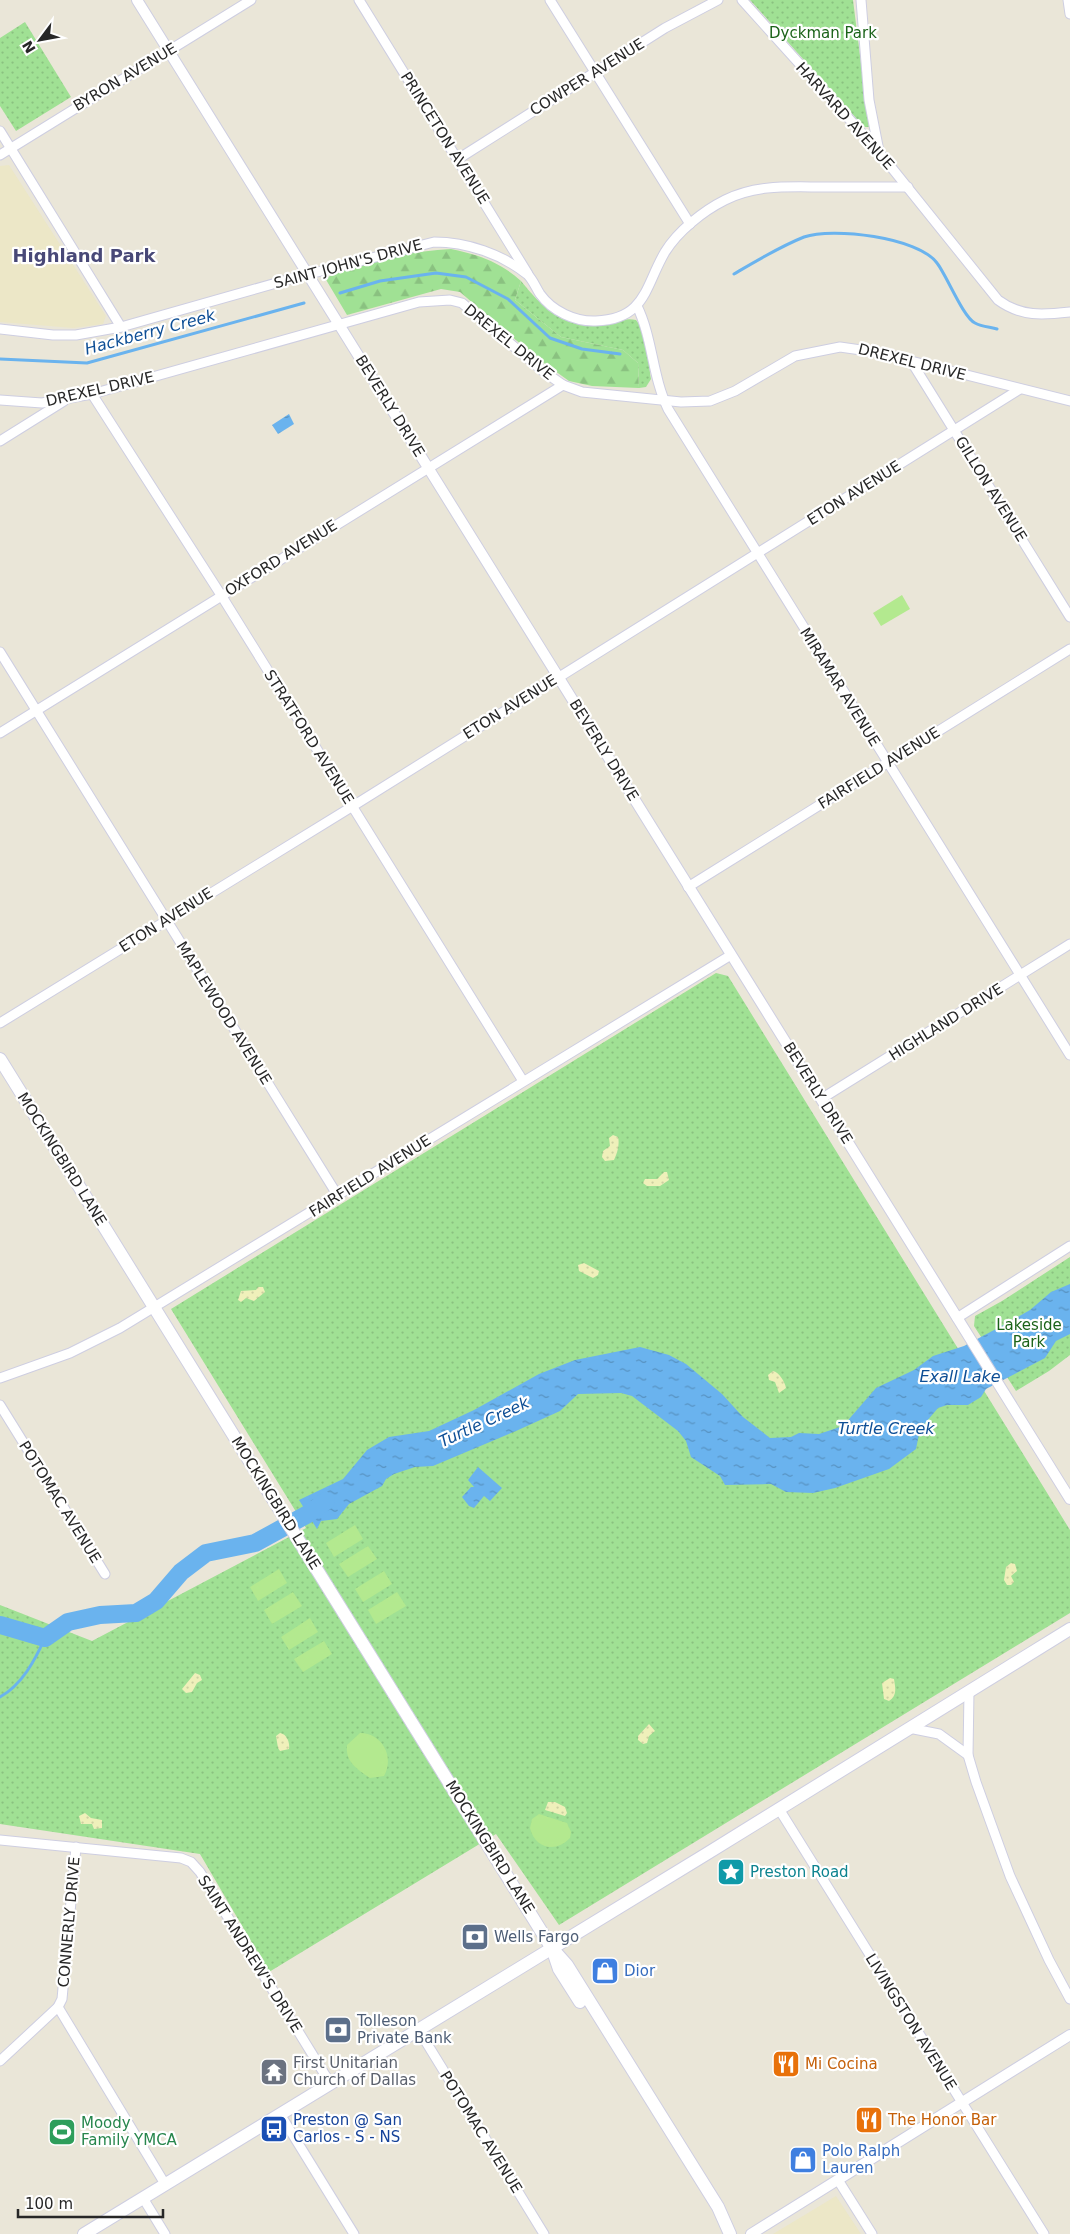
<svg xmlns="http://www.w3.org/2000/svg" width="1070" height="2234" font-family="'DejaVu Sans',sans-serif">
  <defs>
    <pattern id="grass-dots" width="8" height="8" patternUnits="userSpaceOnUse" patternTransform="scale(1.25)"><rect width="8" height="8" fill="#a0e194"/><path d="M2 2h.1M6 6h.1" fill="none" stroke="#8ac180" stroke-width="1.8" stroke-linecap="round"/></pattern>
    <pattern id="forest-firs" width="22" height="20" patternUnits="userSpaceOnUse" patternTransform="scale(1.25)"><rect width="22" height="20" fill="#a0e194"/><path d="M5 1l3.5 6h-7zM16 11l3.5 6h-7z" fill="#8ac180"/></pattern>
    <pattern id="sand-dots" width="8" height="8" patternUnits="userSpaceOnUse" patternTransform="scale(1.25)"><rect width="8" height="8" fill="#eff0ba"/><path d="M2 2h.1M6 6h.1" fill="none" stroke="#cdcea0" stroke-width="1.8" stroke-linecap="round"/></pattern>
    <pattern id="water-ripples" width="26" height="14" patternUnits="userSpaceOnUse" patternTransform="scale(1.25)"><rect width="26" height="14" fill="#6ab3ee"/><path d="M2 4q2-2 4 0t4 0M15 11q2-2 4 0t4 0" fill="none" stroke="#5792c1"/></pattern>
  </defs>
  <rect width="100%" height="100%" fill="#eae6d8"/>
  <g fill="#ece7c7">
    <polygon points="9,165 106,316 103,324 73,328 0,322 0,166"/>
    <polygon points="836,2196 861,2234 773,2234"/>
  </g>
  <g fill="url(#grass-dots)">
    <polygon points="750,0 853,0 869,127 864,127"/>
    <polygon points="25,22 71,97 16,131 0,106 0,38"/>
    <path d="M521 281C544 309 562 328 602 325 614 324 623 317 636 320 648 334 648 361 651 379L646 387 639 388 638 363 623 350 561 337 515 300Z"/>
    <polygon points="716,973 728,976 1070,1530 1070,1613 559,1925 496,1834 269,1972 200,1854 0,1824 0,1605 92,1641 306,1528 171,1309"/>
    <polygon points="1070,1257 1070,1355 1049,1371 1016,1391 974,1326 975,1316 1002,1301"/>
  </g>
  <path fill="url(#forest-firs)" d="M451 249C479 255 500 262 521 281L515 300 561 337 623 350 638 363 639 388 592 386 569 381 537 358 460 292 441 289 347 315 325 278C365 262 408 251 451 249Z"/>
  <g fill="url(#sand-dots)">
    <path d="M613 1135 618 1137C620 1144 617 1154 614 1160L605 1161 602 1157 603 1151 610 1146 609 1138Z"/>
    <polygon points="664,1172 667,1172 669,1180 660,1186 647,1186 643,1183 645,1179 657,1179"/>
    <polygon points="584,1263 599,1271 598,1275 593,1278 579,1271 578,1265"/>
    <polygon points="258,1287 263,1287 265,1292 254,1301 246,1298 241,1302 238,1300 241,1291 256,1290"/>
    <path d="M773 1371C779 1372 785 1382 786 1388L779 1393 775 1382 769 1380 768 1375Z"/>
    <polygon points="1011,1563 1015,1564 1017,1571 1011,1576 1014,1582 1011,1585 1007,1585 1004,1580 1006,1567"/>
    <polygon points="195,1673 200,1675 202,1680 197,1683 192,1692 186,1693 182,1689"/>
    <path d="M890 1678 894 1679C895 1687 898 1695 889 1701L884 1699 882 1683Z"/>
    <polygon points="649,1724 655,1731 649,1736 647,1743 643,1744 638,1740 638,1736"/>
    <path d="M280 1733C287 1734 290 1743 289 1749L280 1751 278 1748 276 1736Z"/>
    <polygon points="548,1802 555,1802 565,1807 567,1813 565,1816 545,1810"/>
    <polygon points="85,1813 91,1818 102,1820 102,1828 94,1829 92,1824 81,1824 79,1816"/>
  </g>
  <g fill="#b3e98f">
    <polygon points="902,595 910,609 881,626 873,613"/>
    <polygon points="355,1525 363,1539 334,1557 326,1543"/>
    <polygon points="368,1546 377,1559 348,1577 339,1564"/>
    <polygon points="279,1569 287,1583 258,1601 250,1587"/>
    <polygon points="384,1571 392,1584 363,1602 355,1589"/>
    <polygon points="293,1592 302,1606 272,1624 264,1610"/>
    <polygon points="397,1592 406,1606 376,1624 368,1610"/>
    <polygon points="310,1618 318,1632 289,1650 281,1637"/>
    <polygon points="324,1641 332,1654 303,1672 294,1659"/>
    <path d="M360 1733C382 1733 395 1757 384 1776L370 1778C357 1769 345 1762 347 1745Z"/>
    <path d="M539 1814 567 1823 571 1832 570 1838C556 1853 535 1849 530 1828L532 1819Z"/>
  </g>
  <g fill="url(#water-ripples)">
    <polygon points="289,414 294,424 278,434 272,425"/>
    <polygon points="1070,1284 1070,1334 1056,1341 1045,1358 986,1389 981,1397 968,1405 947,1405 938,1408 920,1429 916,1449 889,1469 835,1488 813,1493 786,1492 771,1484 725,1485 720,1476 691,1457 686,1441 678,1431 632,1396 621,1393 578,1394 560,1411 516,1431 433,1466 415,1467 394,1474 386,1479 382,1486 349,1504 337,1519 321,1521 317,1529 299,1500 343,1479 367,1450 389,1437 429,1431 474,1410 539,1374 575,1360 640,1347 669,1355 686,1364 722,1394 743,1417 770,1438 791,1437 799,1433 819,1434 843,1426 876,1388 914,1370 933,1356 964,1346 1011,1321 1030,1310 1051,1292"/>
    <polygon points="478,1467 502,1488 490,1501 484,1496 474,1508 469,1506 462,1497 471,1487 474,1487 468,1480"/>
  </g>
  <g fill="none" stroke-linecap="round" stroke-linejoin="round">
    <g stroke="#6ab3ee" stroke-width="3">
      <path d="M734 274C756 261 779 247 804 237 832 227 918 237 937 263 947 276 963 317 975 323 982 327 991 327 997 329"/>
      <polyline points="340,293 380,281 436,273 466,277 508,299 550,338 582,349 620,354"/>
      <polyline points="0,359 87,363 304,303"/>
      <path d="M0 1697C22 1685 35 1660 45 1638"/>
    </g>
    <polyline stroke="#6ab3ee" stroke-width="18" points="0,1625 45,1638 68,1622 100,1615 136,1613 156,1601 181,1572 206,1553 255,1543 308,1514 326,1501"/>
    <g stroke="#cecee1" stroke-width="11">
      <g id="minor">
        <polyline points="359,0 528,274"/>
        <polyline points="550,0 690,224"/>
        <path d="M742 0 879 152 998 300C1021 317 1043 315 1070 312"/>
        <polyline points="861,0 869,100 879,151"/>
        <polyline points="1068,0 1070,14"/>
        <polyline points="0,131 121,327"/>
        <polyline points="0,155 251,0"/>
        <polyline points="458,159 665,28 718,0"/>
        <path d="M637 306C653 339 652 376 668 409L1070 1055"/>
        <path d="M0 329 53 335H76L121 327 294 278 434 242C467 242 502 254 528 275 533 280 536 288 540 294 552 311 575 322 596 321 646 319 645 286 665 252 678 231 703 211 725 200 757 184 790 187 825 187 852 187 880 187 908 187"/>
        <polyline points="911,361 1070,617"/>
        <polyline points="92,394 221,595 523,1081"/>
        <polyline points="0,400 42,403 92,394 419,302 450,300 462,303 543,371 563,385 582,392 681,402 710,401 735,391 795,356 840,347 875,352 1070,401"/>
        <polyline points="0,441 64,401"/>
        <polyline points="0,652 338,1196"/>
        <polyline points="0,733 563,385"/>
        <polyline points="688,887 1070,649"/>
        <polyline points="0,1023 353,806 1020,389"/>
        <polyline points="821,1099 1070,944"/>
        <polyline points="957,1318 1070,1246"/>
        <polyline points="0,1378 70,1353 120,1328 731,955"/>
        <polyline points="0,1405 105,1574"/>
        <polyline points="969,1691 968,1755 976,1782 1010,1876 1049,1960 1070,1999"/>
        <polyline points="909,1728 939,1734 968,1755"/>
        <polyline points="779,1809 1044,2234"/>
        <polyline points="0,1840 181,1858 191,1862 200,1872 330,2083"/>
        <polyline points="58,2007 165,2184"/>
        <polyline points="418,2029 544,2234"/>
        <polyline points="0,2061 58,2007 62,1999 76,1847"/>
        <polyline points="280,2114 354,2234"/>
        <polyline points="838,2180 872,2234"/>
        <polyline points="143,2198 165,2234"/>
      </g>
    </g>
    <g stroke="#cecee1" stroke-width="12">
      <g id="tertiary">
        <polyline points="137,0 1070,1499"/>
        <polyline points="751,2234 1070,2035"/>
      </g>
    </g>
    <g stroke="#cecee1" stroke-width="14">
      <g id="secondary">
        <polyline points="0,1059 551,1947 567,1965 718,2207 730,2234"/>
        <polyline points="554,1954 559,1969 580,2002"/>
        <polyline points="84,2234 708,1853 1070,1629"/>
      </g>
    </g>
    <use href="#minor" stroke="#fff" stroke-width="9"/>
    <use href="#tertiary" stroke="#fff" stroke-width="10"/>
    <use href="#secondary" stroke="#fff" stroke-width="12"/>
  </g>
  <defs>
    <g id="sight-square" transform="scale(1.4375)"><rect x="-9" y="-9" width="18" height="18" rx="4" fill="#0f9aa8" stroke="#fff"/><path d="M0-6L1.8-2.2L6-1.7L2.9 1.2L3.7 5.4L0 3.3L-3.7 5.4L-2.9 1.2L-6-1.7L-1.8-2.2Z" fill="#fff"/></g>
    <g id="bank-square" transform="scale(1.4375)"><rect x="-9" y="-9" width="18" height="18" rx="4" fill="#5c6f8a" stroke="#fff"/><path d="M-6-4H6V4H-6ZM0-2.3a2.3 2.3 0 1 0 0 4.6a2.3 2.3 0 1 0 0-4.6Z" fill="#fff"/></g>
    <g id="shop-square" transform="scale(1.4375)"><rect x="-9" y="-9" width="18" height="18" rx="4" fill="#3f7fe0" stroke="#fff"/><path d="M-5-2.5h2.3a2.7 3.5 0 0 1 5.4 0H5L5.5 6h-11ZM-1.5-2.5h3a1.5 2.3 0 0 0-3 0Z" fill="#fff"/></g>
    <g id="restaurant-square" transform="scale(1.4375)"><rect x="-9" y="-9" width="18" height="18" rx="4" fill="#e8710a" stroke="#fff"/><path d="M-5-6h1v4h1v-4h1v4h1v-4h1v5L-1.5 .5V6h-2V.5L-5-1ZM5-6V6H3V1.5H1.5Q1.5-4 5-6Z" fill="#fff"/></g>
    <g id="temple-square" transform="scale(1.4375)"><rect x="-9" y="-9" width="18" height="18" rx="4" fill="#6b7280" stroke="#fff"/><path d="M0-6L5-2H3V0L6.5 2.5H4V6H1.5V3h-3V6H-4V2.5H-6.5L-3 0V-2H-5Z" fill="#fff"/></g>
    <g id="bus-square" transform="scale(1.4375)"><rect x="-9" y="-9" width="18" height="18" rx="4" fill="#1a4fb4" stroke="#fff"/><path d="M-5-6H5V4H4V6H2V4H-2V6H-4V4H-5ZM-3.5-4V0h7V-4ZM-3.5 1.2v1.5H-2V1.2ZM2 1.2v1.5H3.5V1.2Z" fill="#fff"/></g>
    <g id="stadium-square" transform="scale(1.4375)"><rect x="-9" y="-9" width="18" height="18" rx="4" fill="#2e9e5b" stroke="#fff"/><path d="M0-5a6.5 5 0 1 0 0 10a6.5 5 0 1 0 0-10ZM-3.5-1.8h7v3.6h-7Z" fill="#fff"/></g>
  </defs>
  <g fill-rule="evenodd">
    <use href="#sight-square" x="731" y="1872"/>
    <use href="#bank-square" x="475" y="1937"/>
    <use href="#shop-square" x="605" y="1971"/>
    <use href="#bank-square" x="338" y="2030"/>
    <use href="#restaurant-square" x="786" y="2064"/>
    <use href="#temple-square" x="274" y="2072"/>
    <use href="#restaurant-square" x="869" y="2120"/>
    <use href="#bus-square" x="274" y="2129"/>
    <use href="#stadium-square" x="62" y="2132"/>
    <use href="#shop-square" x="803" y="2160"/>
  </g>
  <g text-anchor="middle" dominant-baseline="central" stroke-width="4.5" stroke-linejoin="round" paint-order="stroke">
    <g font-size="15" fill="#1b6319" stroke="#fff">
      <text x="823" y="33">Dyckman Park</text>
      <text x="1029" y="1325">Lakeside<tspan x="1029" dy="17">Park</tspan></text>
    </g>
    <g font-size="15" fill="#272727" stroke="#fff">
      <text transform="translate(125 77) rotate(-31)">BYRON AVENUE</text>
      <text transform="translate(587 77) rotate(-32)">COWPER AVENUE</text>
      <text transform="translate(845 116) rotate(48)">HARVARD AVENUE</text>
      <text transform="translate(445 138) rotate(58)">PRINCETON AVENUE</text>
      <text transform="translate(348 264) rotate(-15)">SAINT JOHN'S DRIVE</text>
      <text transform="translate(509 342) rotate(39)">DREXEL DRIVE</text>
      <text transform="translate(912 362) rotate(14)">DREXEL DRIVE</text>
      <text transform="translate(100 389) rotate(-13)">DREXEL DRIVE</text>
      <text transform="translate(390 406) rotate(58)">BEVERLY DRIVE</text>
      <text transform="translate(991 489) rotate(58)">GILLON AVENUE</text>
      <text transform="translate(854 493) rotate(-32)">ETON AVENUE</text>
      <text transform="translate(281 558) rotate(-32)">OXFORD AVENUE</text>
      <text transform="translate(840 687) rotate(58)">MIRAMAR AVENUE</text>
      <text transform="translate(510 707) rotate(-32)">ETON AVENUE</text>
      <text transform="translate(309 737) rotate(58)">STRATFORD AVENUE</text>
      <text transform="translate(604 750) rotate(58)">BEVERLY DRIVE</text>
      <text transform="translate(879 768) rotate(-32)">FAIRFIELD AVENUE</text>
      <text transform="translate(166 920) rotate(-32)">ETON AVENUE</text>
      <text transform="translate(224 1013) rotate(58)">MAPLEWOOD AVENUE</text>
      <text transform="translate(946 1022) rotate(-32)">HIGHLAND DRIVE</text>
      <text transform="translate(818 1093) rotate(58)">BEVERLY DRIVE</text>
      <text transform="translate(62 1159) rotate(58)">MOCKINGBIRD LANE</text>
      <text transform="translate(370 1176) rotate(-32)">FAIRFIELD AVENUE</text>
      <text transform="translate(60 1502) rotate(58)">POTOMAC AVENUE</text>
      <text transform="translate(276 1503) rotate(58)">MOCKINGBIRD LANE</text>
      <text transform="translate(490 1847) rotate(58)">MOCKINGBIRD LANE</text>
      <text transform="translate(69 1922) rotate(-85)">CONNERLY DRIVE</text>
      <text transform="translate(250 1954) rotate(58)">SAINT ANDREW'S DRIVE</text>
      <text transform="translate(911 2022) rotate(58)">LIVINGSTON AVENUE</text>
      <text transform="translate(481 2132) rotate(58)">POTOMAC AVENUE</text>
    </g>
    <g font-size="15" fill="#0d838f" stroke="#fff" text-anchor="start">
      <text x="750" y="1872">Preston Road</text>
    </g>
    <g font-size="15" fill="#4e5e75" stroke="#fff" text-anchor="start">
      <text x="494" y="1937">Wells Fargo</text>
      <text x="357" y="2021">Tolleson<tspan x="357" dy="17">Private Bank</tspan></text>
    </g>
    <g font-size="15" fill="#366cbe" stroke="#fff" text-anchor="start">
      <text x="624" y="1971">Dior</text>
      <text x="822" y="2151">Polo Ralph<tspan x="822" dy="17">Lauren</tspan></text>
    </g>
    <g font-size="15" fill="#5b616d" stroke="#fff" text-anchor="start">
      <text x="293" y="2063">First Unitarian<tspan x="293" dy="17">Church of Dallas</tspan></text>
    </g>
    <g font-size="15" fill="#c56008" stroke="#fff" text-anchor="start">
      <text x="805" y="2064">Mi Cocina</text>
      <text x="888" y="2120">The Honor Bar</text>
    </g>
    <g font-size="15" fill="#164399" stroke="#fff" text-anchor="start">
      <text x="293" y="2120">Preston @ San<tspan x="293" dy="17">Carlos - S - NS</tspan></text>
    </g>
    <g font-size="15" fill="#27864d" stroke="#fff" text-anchor="start">
      <text x="81" y="2123">Moody<tspan x="81" dy="17">Family YMCA</tspan></text>
    </g>
    <g font-size="16" font-style="italic" fill="#0d4e95" stroke="#fff">
      <text transform="translate(150 332) rotate(-15)">Hackberry Creek</text>
      <text x="960" y="1376">Exall Lake</text>
      <text transform="translate(484 1422) rotate(-25)">Turtle Creek</text>
      <text x="886" y="1428">Turtle Creek</text>
    </g>
    <g font-size="18" font-weight="bold" fill="#484877" stroke="#fff">
      <text x="84" y="255">Highland Park</text>
    </g>
  </g>
  <g transform="translate(40 40) rotate(238)" stroke="#ffffff" stroke-width="4" paint-order="stroke">
  <path d="M0-4L9 19L0 12L-9 19Z" fill="#272727"/>
  <text y="-8" font-size="14" font-weight="bold" text-anchor="middle" fill="#272727">N</text>
  </g>
  <path d="M18 2209v8h145v-8" fill="none" stroke="#272727" stroke-width="2.5"/>
  <text x="25" y="2209" font-size="15" fill="#272727" stroke="#ffffff" stroke-width="4" paint-order="stroke">100 m</text>
</svg>
